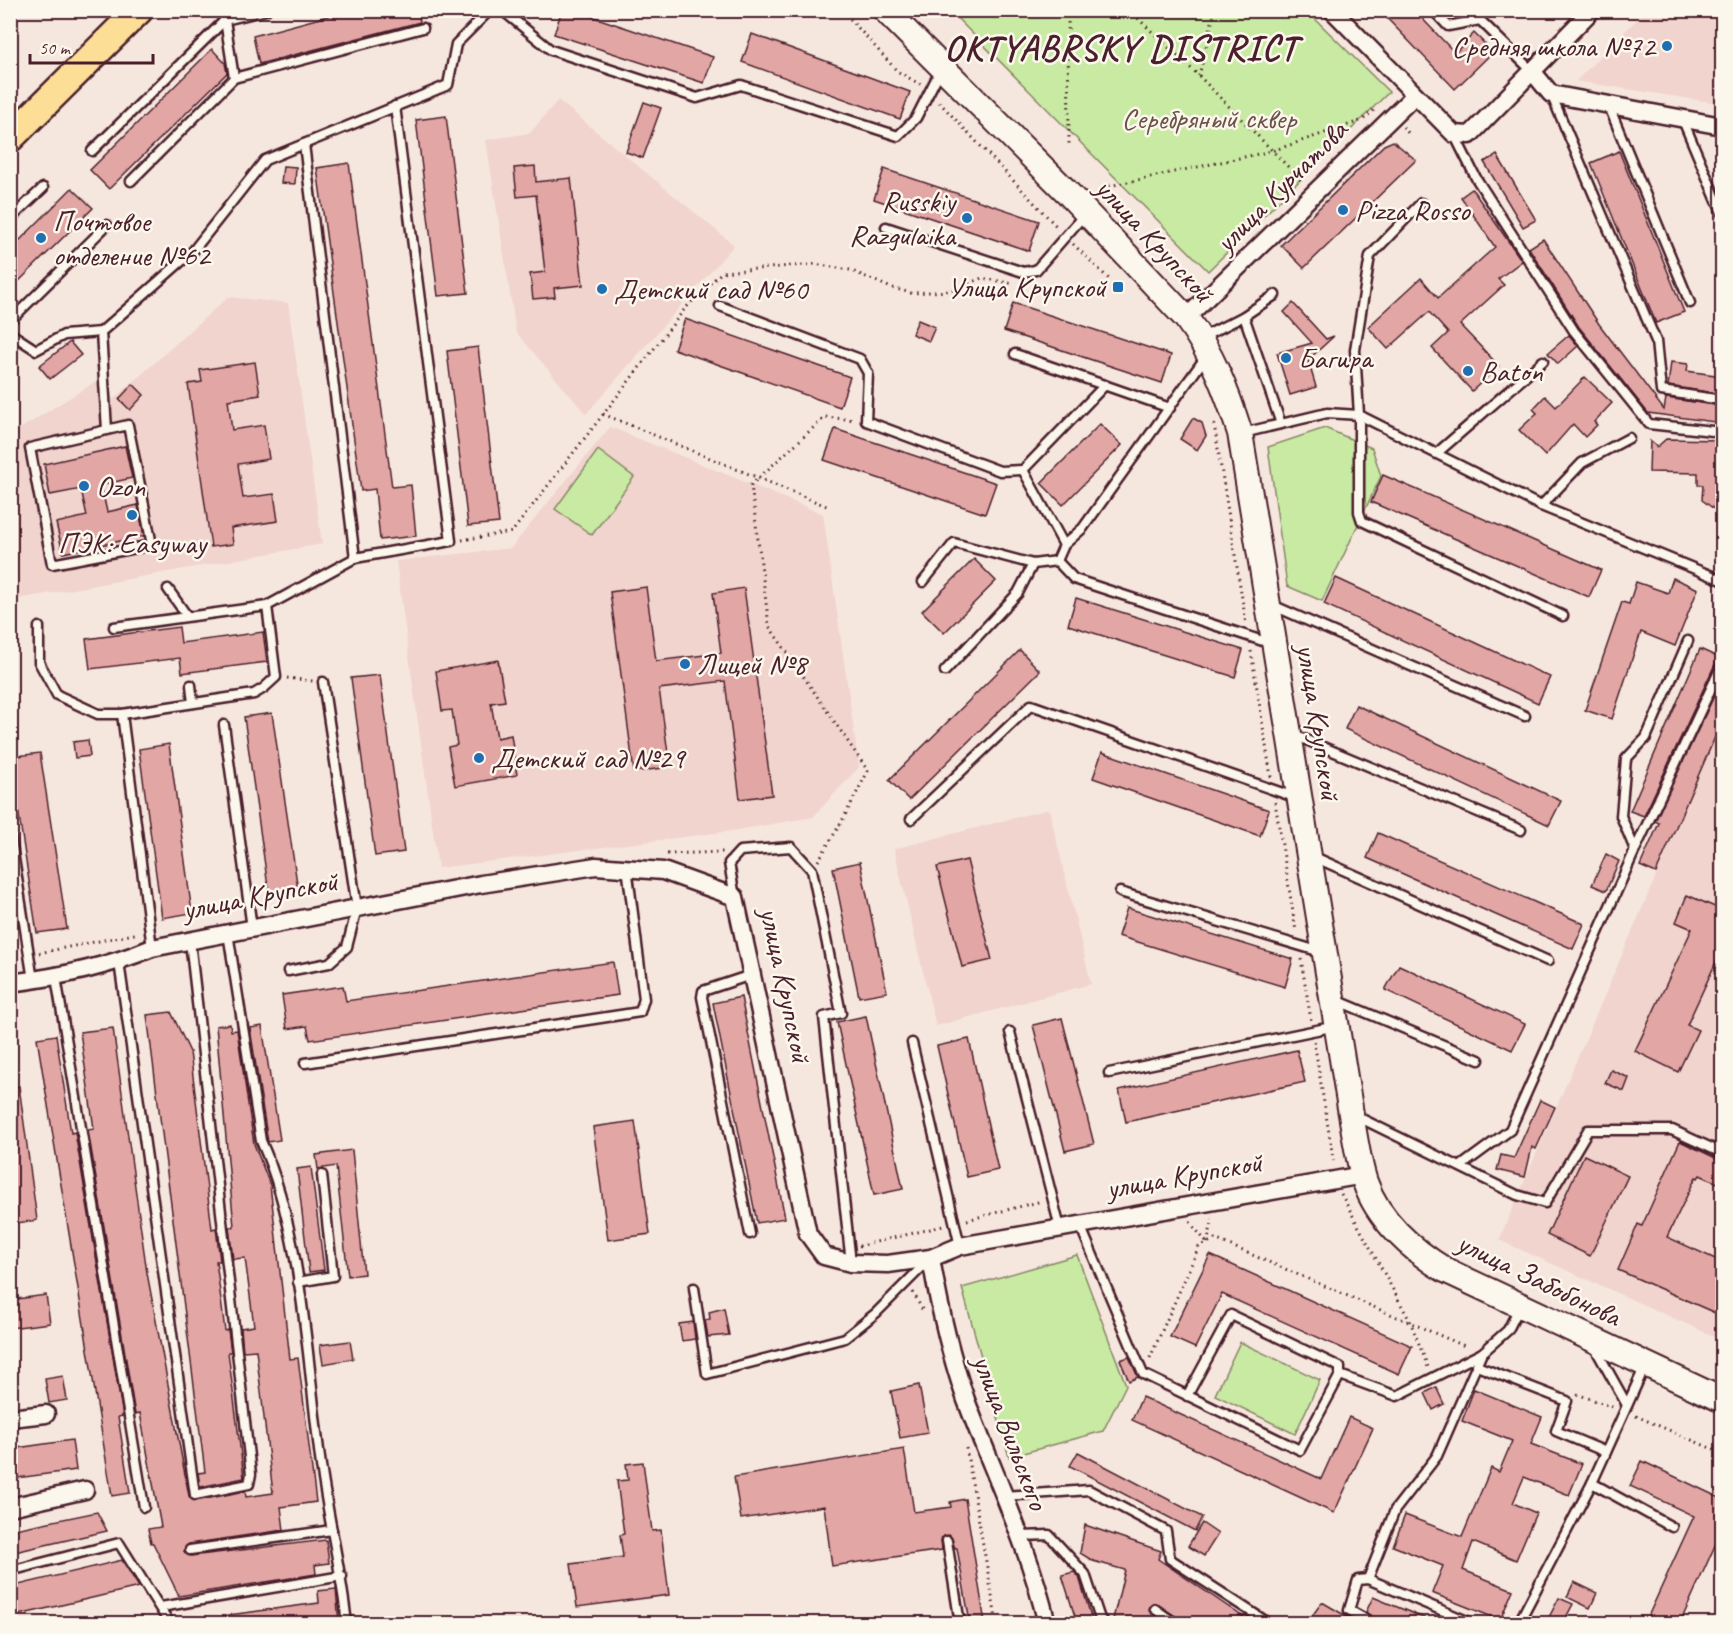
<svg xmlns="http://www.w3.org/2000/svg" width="1733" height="1634" font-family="Caveat,sans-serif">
  <rect width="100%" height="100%" fill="#f6e7de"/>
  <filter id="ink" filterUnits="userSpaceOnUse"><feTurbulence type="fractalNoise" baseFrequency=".0167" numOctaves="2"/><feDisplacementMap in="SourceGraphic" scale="12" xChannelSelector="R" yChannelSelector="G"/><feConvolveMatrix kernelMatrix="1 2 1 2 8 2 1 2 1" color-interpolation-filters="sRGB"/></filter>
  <g filter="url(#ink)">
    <g fill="#f0d4cd">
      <polygon points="1646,10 1722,11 1722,104 1576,81"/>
      <polygon points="558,100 734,245 586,414 516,332 486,140 530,133"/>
      <polygon points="228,297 288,303 322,544 18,599 10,562 10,435 95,382 114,399"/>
      <polygon points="610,427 823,514 859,767 813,817 731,831 438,868 396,561 511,548"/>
      <polygon points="1722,723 1722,1340 1499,1240"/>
      <polygon points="1049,809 1091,984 936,1026 894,849"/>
    </g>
    <g fill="#c8eaa3" stroke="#898467" stroke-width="1.5">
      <polygon points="950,11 1307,11 1389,92 1208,271"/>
      <polygon points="1325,428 1372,448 1381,476 1322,601 1287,586 1268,447"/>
      <polygon points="598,450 634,477 592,535 555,509"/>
      <polygon points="1077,1255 1126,1385 1103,1431 1009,1457 962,1288"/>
      <polygon points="1240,1342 1320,1380 1295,1434 1215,1395"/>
    </g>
    <g fill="#e2a7a5" stroke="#4a1f2b" stroke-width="1.5">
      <polygon points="350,10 418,10 420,22 259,64 253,36"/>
      <polygon points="562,10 573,10 713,57 704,83 554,34"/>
      <polygon points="1379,10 1414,10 1455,53 1474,33 1493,52 1455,89"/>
      <polygon points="752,34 910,92 900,119 742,62"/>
      <polygon points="212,49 225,63 227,73 109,189 90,170"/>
      <polygon points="644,102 661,108 643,158 626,152"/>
      <polygon points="446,116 468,293 438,296 416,120"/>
      <polygon points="1393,141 1416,160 1304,268 1281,245 1384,145"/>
      <polygon points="1619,151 1684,312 1656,323 1591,163"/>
      <polygon points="1497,155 1536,220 1523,227 1484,162"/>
      <polygon points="349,163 392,487 411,485 416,536 380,540 375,489 361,491 317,168"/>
      <polygon points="283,166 296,167 295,184 281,183"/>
      <polygon points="535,166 536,182 571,178 583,285 554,288 555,297 533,299 530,274 545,272 536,195 517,197 514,168"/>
      <polygon points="884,169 1039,221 1029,251 874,199"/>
      <polygon points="72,188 93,208 10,290 10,250"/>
      <polygon points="1472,189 1522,261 1498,279 1504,285 1460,325 1499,366 1472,391 1432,348 1448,333 1429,312 1388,349 1368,327 1421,278 1438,298 1495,247 1461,197"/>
      <polygon points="1543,239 1599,324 1664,410 1666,398 1722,406 1722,423 1648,413 1579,327 1529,248"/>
      <polygon points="1013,303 1171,355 1162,383 1004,331"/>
      <polygon points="1293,303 1326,339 1334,336 1308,360 1316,387 1290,395 1277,353 1312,343 1284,312"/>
      <polygon points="685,319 850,377 840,407 674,349"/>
      <polygon points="918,320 935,327 929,341 912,334"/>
      <polygon points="1569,335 1578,346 1558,364 1548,353"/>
      <polygon points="70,342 81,355 50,379 39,366"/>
      <polygon points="478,347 499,523 468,526 447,351"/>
      <polygon points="255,362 260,395 228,400 232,430 264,425 269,459 238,464 243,498 274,494 278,521 231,528 233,544 211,547 188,384 202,382 200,370"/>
      <polygon points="1671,362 1688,364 1687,371 1722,376 1722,394 1668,386"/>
      <polygon points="1585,377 1612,403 1594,422 1597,425 1585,437 1573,424 1545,456 1519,430 1537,413 1533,409 1545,396 1556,407"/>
      <polygon points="133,384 144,395 130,410 119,399"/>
      <polygon points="1193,418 1202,423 1206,436 1197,450 1180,439"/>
      <polygon points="1100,424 1122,445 1063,505 1041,483"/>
      <polygon points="835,429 996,483 985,514 824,460"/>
      <polygon points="1666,439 1722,440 1722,515 1702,500 1703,485 1698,485 1698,473 1649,472 1650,441 1657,447"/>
      <polygon points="125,446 132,478 101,485 107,512 138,505 144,536 63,553 56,523 87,516 81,489 50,495 44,464"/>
      <polygon points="1383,475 1601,570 1589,597 1371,502"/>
      <polygon points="974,559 996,581 944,633 922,611"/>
      <polygon points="1336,578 1550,677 1538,703 1324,604"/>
      <polygon points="1673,578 1698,589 1675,646 1641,632 1612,719 1585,710 1622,602 1629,604 1636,582 1668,593"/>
      <polygon points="646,587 656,661 721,653 713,593 744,588 772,795 740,799 725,681 659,689 670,767 634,772 610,592"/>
      <polygon points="1076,598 1243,650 1235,677 1068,625"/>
      <polygon points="179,627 181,643 263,632 267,662 182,673 180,658 90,669 86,639"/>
      <polygon points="1700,649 1722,659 1716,662 1644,816 1630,811"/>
      <polygon points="1020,650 1040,671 909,800 889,780"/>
      <polygon points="498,660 505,701 491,703 497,738 511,735 517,775 455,786 448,747 457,745 452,710 442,711 436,671"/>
      <polygon points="380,675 404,852 375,856 351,678"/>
      <polygon points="1722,679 1722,721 1656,873 1640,866 1659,823 1655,821"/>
      <polygon points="1356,705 1561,801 1549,825 1345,729"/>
      <polygon points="272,713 298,890 269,894 244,717"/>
      <polygon points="88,740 90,756 75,758 73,742"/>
      <polygon points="169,744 192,913 162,918 139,749"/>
      <polygon points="1102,752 1269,810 1260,836 1093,778"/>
      <polygon points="40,753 67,929 37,933 10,757"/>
      <polygon points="1378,833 1584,924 1573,949 1367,858"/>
      <polygon points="1606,854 1619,861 1606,891 1592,885"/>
      <polygon points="967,860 992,960 962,967 937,867"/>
      <polygon points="860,862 887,992 859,997 833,868"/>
      <polygon points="1687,895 1722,910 1722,949 1687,1025 1698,1030 1678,1072 1635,1051 1692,929 1676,922"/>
      <polygon points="1127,908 1293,959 1285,987 1118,936"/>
      <polygon points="613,962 618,995 310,1040 307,1026 287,1029 282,995 343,986 346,1001"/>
      <polygon points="1399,965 1525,1024 1512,1050 1385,990"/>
      <polygon points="741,997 785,1218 757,1223 713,1003"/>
      <polygon points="171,1012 190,1052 212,1229 216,1228 220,1261 216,1261 225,1331 228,1330 231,1352 228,1352 244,1478 200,1487 198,1473 205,1472 147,1015"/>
      <polygon points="866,1016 903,1189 874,1195 837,1022"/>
      <polygon points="1062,1018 1094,1144 1065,1151 1033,1025"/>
      <polygon points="230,1024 231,1031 237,1030 254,1144 270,1185 290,1359 298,1358 316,1502 281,1507 284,1530 189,1544 184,1551 191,1556 326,1540 329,1563 315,1565 316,1574 179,1596 153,1543 151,1543 148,1529 161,1527 140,1413 135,1414 88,1130 94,1129 80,1032 113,1028 147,1273 189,1496 196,1501 245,1491 246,1497 273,1493 256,1350 243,1351 241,1328 254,1326 245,1258 233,1259 229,1227 234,1227 216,1026"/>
      <polygon points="262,1026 280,1140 268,1142 250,1028"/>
      <polygon points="56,1035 71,1133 75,1132 123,1416 118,1417 130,1493 112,1496 37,1038"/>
      <polygon points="969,1039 998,1170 967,1177 937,1046"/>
      <polygon points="1297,1050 1305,1082 1126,1122 1119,1090"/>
      <polygon points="1611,1070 1629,1078 1624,1091 1605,1083"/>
      <polygon points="19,1086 37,1220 17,1223 10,1175 10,1087"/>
      <polygon points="1540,1100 1555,1107 1536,1149 1532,1147 1525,1177 1497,1170 1501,1155 1514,1158"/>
      <polygon points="635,1121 650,1234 608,1240 593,1127"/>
      <polygon points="1680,1141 1722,1161 1722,1185 1700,1175 1698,1178 1696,1177 1667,1237 1722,1262 1722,1316 1618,1270 1638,1224 1642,1226"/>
      <polygon points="352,1150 364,1274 348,1276 336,1166 318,1169 316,1155"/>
      <polygon points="1584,1155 1628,1176 1590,1256 1547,1235"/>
      <polygon points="311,1167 324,1270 309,1272 297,1169"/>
      <polygon points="1210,1255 1412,1346 1399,1374 1222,1294 1195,1348 1170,1337"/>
      <polygon points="46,1295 50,1323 10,1328 10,1300"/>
      <polygon points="724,1308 729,1335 708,1337 705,1320 710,1319 709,1312"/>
      <polygon points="693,1322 695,1339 682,1341 679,1324"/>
      <polygon points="350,1341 353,1359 323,1364 320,1345"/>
      <polygon points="1129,1357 1138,1377 1129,1381 1120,1360"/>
      <polygon points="63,1376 67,1400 49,1403 45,1379"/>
      <polygon points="919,1385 928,1433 900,1438 891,1391"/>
      <polygon points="1436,1387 1444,1404 1433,1410 1425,1393"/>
      <polygon points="1474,1389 1542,1417 1531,1444 1582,1464 1569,1495 1524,1477 1513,1503 1536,1513 1516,1560 1473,1542 1463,1570 1513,1590 1500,1620 1432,1593 1443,1566 1393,1546 1405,1515 1462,1537 1491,1468 1499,1472 1512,1441 1462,1421"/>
      <polygon points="1142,1397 1321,1479 1349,1417 1373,1428 1334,1513 1132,1420"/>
      <polygon points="72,1440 76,1470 10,1479 10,1449"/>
      <polygon points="904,1449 914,1512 951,1507 950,1502 965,1499 985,1623 970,1623 957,1548 955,1548 950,1535 941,1538 942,1550 832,1566 824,1506 741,1519 734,1477"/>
      <polygon points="1078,1452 1202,1517 1195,1531 1070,1466"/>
      <polygon points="1642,1461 1722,1499 1722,1530 1680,1623 1645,1623 1694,1516 1630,1486"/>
      <polygon points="643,1462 652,1531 661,1530 669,1595 577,1607 571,1564 623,1557 620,1535 624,1534 617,1481 628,1480 626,1464"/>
      <polygon points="97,1512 107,1531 10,1553 10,1530"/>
      <polygon points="1202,1523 1218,1534 1204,1556 1188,1546"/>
      <polygon points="1085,1525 1161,1551 1158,1559 1252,1623 1182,1623 1180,1619 1155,1603 1150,1606 1149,1611 1164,1623 1122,1623 1113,1619 1125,1570 1093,1561 1080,1553"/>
      <polygon points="122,1560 139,1587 10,1617 10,1587"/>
      <polygon points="1074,1572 1079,1577 1093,1623 1077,1623 1062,1575"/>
      <polygon points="1574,1582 1597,1593 1590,1608 1567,1597"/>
      <polygon points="336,1589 339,1623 230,1623 229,1615 319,1603 318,1591"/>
      <polygon points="1373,1597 1436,1623 1380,1623 1366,1612"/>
      <polygon points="1559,1598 1573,1604 1563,1623 1546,1623"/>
      <polygon points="1322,1602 1358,1623 1307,1623"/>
    </g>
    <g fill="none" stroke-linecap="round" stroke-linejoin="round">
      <g stroke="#4a1f2b" stroke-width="13">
        <g id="lane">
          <polyline points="219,10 225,20 234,78 423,28"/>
          <polyline points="502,10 551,50 697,98 741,85 898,136 916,118 940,71"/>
          <polyline points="1433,10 1448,26 1480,20 1532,71"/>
          <polyline points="1480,20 1480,10"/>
          <polyline points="1551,94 1656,341 1661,391 1722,400"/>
          <polyline points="1608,104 1690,303"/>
          <polyline points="1682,118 1722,213"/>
          <polyline points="1454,134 1476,178 1574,331 1649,424 1722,432"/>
          <polyline points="92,151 225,20 266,10"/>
          <polyline points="131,181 234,78"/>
          <polyline points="1421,203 1370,256 1355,350 1359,415 1359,512 1362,521 1563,616"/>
          <polyline points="10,219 43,188"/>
          <polyline points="886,227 1023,272 1036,270 1084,215"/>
          <polyline points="720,306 860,359 868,373 866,421 1000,471 1023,470"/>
          <polyline points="1244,316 1281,424"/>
          <polyline points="10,321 107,225"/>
          <polyline points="101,332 107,430"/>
          <polyline points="10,333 36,350 64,335 101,332 193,251 265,160 448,85 456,44 490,10"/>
          <polyline points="1201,338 1244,316 1275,295"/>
          <polyline points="1015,354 1170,408"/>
          <polyline points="1207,355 1083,528 1064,545 1057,561 1074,579 1272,644"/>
          <polygon points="128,425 152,545 52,564 30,448"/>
          <polyline points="1243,433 1327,413 1359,415 1541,506 1722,580"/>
          <polyline points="1437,453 1543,361"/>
          <polyline points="1541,506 1582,463 1629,438"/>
          <polyline points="1064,545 1023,470 1105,385"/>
          <polyline points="355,558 451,541 395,106"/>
          <polyline points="923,582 954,543 1033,564 1057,561"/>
          <polyline points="168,589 187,616"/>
          <polyline points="1272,605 1525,716"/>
          <polyline points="39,627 39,662 57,695 98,714 122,714"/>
          <polyline points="114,627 267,606 355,558 304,144"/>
          <polyline points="945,671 1018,593 1033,564"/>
          <polyline points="191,685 193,703"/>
          <polyline points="224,725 252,928"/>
          <polyline points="1292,734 1521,830"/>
          <polyline points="911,819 1031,705 1297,798"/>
          <polyline points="10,833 33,980"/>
          <polyline points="1635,850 1621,816 1626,759 1646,738 1688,641"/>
          <polyline points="1312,856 1548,961"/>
          <polyline points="1120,892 1321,952"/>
          <polyline points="735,897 729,863 740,851 791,847 812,870 841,1013 824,1017 851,1263"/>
          <path d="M228 933 261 1141C302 1231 307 1359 320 1458 327 1513 341 1568 347 1624"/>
          <polyline points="152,948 122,714 254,694 264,688 276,677 267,606"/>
          <polyline points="119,962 195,1495 249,1484 251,1474 190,941"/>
          <polyline points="288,971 329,963 347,947 357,908 323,682"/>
          <polyline points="56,977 144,1507"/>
          <polyline points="1336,1000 1479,1060"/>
          <polyline points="1010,1032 1060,1228"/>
          <polyline points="912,1043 960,1246"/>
          <polyline points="305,1063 640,1012 644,999 627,867"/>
          <polyline points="1109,1073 1336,1026"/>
          <polyline points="1354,1115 1517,1195 1545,1203 1588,1130 1672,1130 1722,1153"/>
          <polyline points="1461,1166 1510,1130 1635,850 1722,665"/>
          <polyline points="1080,1225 1143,1374 1300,1450 1340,1375 1340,1367 1231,1315 1187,1396"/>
          <polyline points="750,1234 702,997 703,991 751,975"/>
          <polyline points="298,1282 333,1276 322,1175"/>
          <polyline points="694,1288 707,1374 845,1338 876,1313 928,1261"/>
          <polyline points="1594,1346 1627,1405"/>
          <polyline points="1477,1366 1567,1401 1556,1431 1606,1452"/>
          <polyline points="1340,1375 1397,1396 1482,1353 1508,1330 1519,1308"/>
          <polyline points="1592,1483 1672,1527"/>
          <polyline points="1004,1496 1089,1490 1166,1531 1170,1559 1270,1624"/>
          <polyline points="1022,1536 1049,1535 1085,1574 1100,1619 1106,1624"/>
          <polyline points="947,1541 960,1624"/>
          <polyline points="190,1550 332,1530"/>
          <polyline points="10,1571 119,1543 170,1624"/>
          <polyline points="1368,1579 1395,1510 1437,1456 1482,1353"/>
          <polyline points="161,1607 342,1576"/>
          <polyline points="1155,1609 1176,1624"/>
          <polyline points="1374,1624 1349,1610 1358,1580 1368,1579 1474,1624"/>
          <polyline points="1518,1624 1592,1483 1645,1366"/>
        </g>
      </g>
      <g stroke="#4a1f2b" stroke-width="21">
        <g id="street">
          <polyline points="1332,10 1454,134 1470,135 1592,10"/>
          <polyline points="1532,71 1551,94 1722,126"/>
          <polyline points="1186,318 1415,95"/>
          <path d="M10 983C60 977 107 967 152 948L481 884 596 866 663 871 735 897 808 1234 824 1256 851 1263 888 1264 931 1258 960 1246 1363 1175"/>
          <path d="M931 1258C939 1306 950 1354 966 1400 994 1475 1029 1546 1047 1624"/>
          <polyline points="10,1418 46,1414"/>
          <polyline points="10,1507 85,1490"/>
        </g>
      </g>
      <g stroke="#4a1f2b" stroke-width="28">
        <path id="secondary" d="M885 10 1066 191 1186 318C1212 353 1227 392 1240 433L1351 1114C1355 1136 1358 1161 1365 1182 1378 1220 1412 1250 1445 1270L1722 1400"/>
      </g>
      <g stroke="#4a1f2b" stroke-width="32">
        <polyline id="primary" points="10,138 139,10"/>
      </g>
      <g stroke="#4a1f2b" stroke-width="3" stroke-dasharray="1.5 4.5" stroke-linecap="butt">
        <polyline points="842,10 897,71 921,85"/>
        <polyline points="1068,10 1069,144"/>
        <polyline points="1129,10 1199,76 1303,182"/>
        <polyline points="1199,76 1215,10"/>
        <polyline points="939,102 1058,228"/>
        <polyline points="1403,127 1410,135"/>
        <polyline points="1109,186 1272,151 1363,120 1376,108"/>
        <polyline points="1073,244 1110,280"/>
        <polyline points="697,296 722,272 815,264 850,270 889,287 911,293 950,291 982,278 1015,284"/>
        <polyline points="603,414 829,507"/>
        <polyline points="1214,424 1246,623"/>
        <polyline points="462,540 512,532 684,310 697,296 711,302"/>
        <polyline points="1251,651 1271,777"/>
        <polyline points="287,678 313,681"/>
        <polyline points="1275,802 1296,931"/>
        <polyline points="667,854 723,852"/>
        <polyline points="818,861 842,821 868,771 769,626 751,485 825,417 855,420"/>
        <polyline points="39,953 139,933"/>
        <polyline points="10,958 18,957"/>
        <polyline points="1301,959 1311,1020"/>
        <polyline points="1314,1041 1334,1164"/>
        <polyline points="1341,1194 1410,1321 1428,1367"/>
        <polyline points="967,1220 1042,1201"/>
        <polyline points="1190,1222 1207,1243"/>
        <polyline points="1207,1243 1213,1219"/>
        <polyline points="859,1246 943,1226"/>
        <polyline points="913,1292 924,1313"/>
        <polyline points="1150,1358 1199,1247 1215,1239 1467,1347"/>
        <polyline points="1577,1394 1613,1407"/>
        <polyline points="1636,1416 1722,1453"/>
        <polyline points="966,1448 997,1624"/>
      </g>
      <use href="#lane" stroke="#fbf7ec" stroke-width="8"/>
      <use href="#street" stroke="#fbf7ec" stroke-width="16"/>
      <use href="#secondary" stroke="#fbf7ec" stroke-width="24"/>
      <use href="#primary" stroke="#fcde96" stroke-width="27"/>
    </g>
  </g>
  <g fill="#1f6fb2" stroke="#fbf7ec" stroke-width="2">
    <circle cx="1667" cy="46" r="6"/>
    <circle cx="1343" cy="210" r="6"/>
    <circle cx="967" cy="218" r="6"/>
    <circle cx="41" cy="238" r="6"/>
    <rect x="1112" y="281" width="12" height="12" rx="3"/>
    <circle cx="602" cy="289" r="6"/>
    <circle cx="1286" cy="358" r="6"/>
    <circle cx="1468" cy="371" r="6"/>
    <circle cx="84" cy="486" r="6"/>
    <circle cx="132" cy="515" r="6"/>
    <circle cx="685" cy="664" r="6"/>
    <circle cx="479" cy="758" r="6"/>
  </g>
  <g text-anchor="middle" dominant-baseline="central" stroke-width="5" stroke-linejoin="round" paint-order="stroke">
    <g font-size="30" fill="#4a1f2b" stroke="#fbf7ec" text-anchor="start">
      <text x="1655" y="46" text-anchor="end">Средняя школа №72</text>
      <text x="955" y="201" text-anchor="end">Russkiy<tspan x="955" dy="34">Razgulaika</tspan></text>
      <text x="1355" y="210">Pizza Rosso</text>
      <text x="53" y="221">Почтовое<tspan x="53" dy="34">отделение №62</tspan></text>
      <text x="1106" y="287" text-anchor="end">Улица Крупской</text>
      <text x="614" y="289">Детский сад №60</text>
      <text x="1298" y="358">Багира</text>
      <text x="1480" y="371">Baton</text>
      <text x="96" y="486">Ozon</text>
      <text x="132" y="543" text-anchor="middle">ПЭК: Easyway</text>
      <text x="697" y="664">Лицей №8</text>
      <text x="491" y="758">Детский сад №29</text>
    </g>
    <g font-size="30" fill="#6a5249" stroke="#fbf7ec">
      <text x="1209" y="118">Серебряный сквер</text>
    </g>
    <g font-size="30" fill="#4a1f2b" stroke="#fbf7ec">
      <text transform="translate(1281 186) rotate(-45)">улица Курчатова</text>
      <text transform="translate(1155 240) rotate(47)">улица Крупской</text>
      <text transform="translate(1319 722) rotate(81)">улица Крупской</text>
      <text transform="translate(260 895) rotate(-11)">улица Крупской</text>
      <text transform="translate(786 985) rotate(78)">улица Крупской</text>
      <text transform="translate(1184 1175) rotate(-10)">улица Крупской</text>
      <text transform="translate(1539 1279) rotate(26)">улица Забобонова</text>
      <text transform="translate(1011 1432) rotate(69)">улица Вильского</text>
    </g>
    <g font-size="36" font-weight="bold" letter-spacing="1.5" fill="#4a1f2b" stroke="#fbf7ec">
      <text x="1121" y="48">OKTYABRSKY DISTRICT</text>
    </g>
  </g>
  <rect width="1733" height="1634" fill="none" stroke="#fbf7ec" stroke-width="36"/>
  <rect x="18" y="18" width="1697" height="1598" fill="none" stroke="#4a1f2b" stroke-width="2" filter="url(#ink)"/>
  <path d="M30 54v9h123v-9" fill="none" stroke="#4a1f2b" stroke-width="3"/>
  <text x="39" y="54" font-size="18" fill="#4a1f2b" stroke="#fbf7ec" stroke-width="4.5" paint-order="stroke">50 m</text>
</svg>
